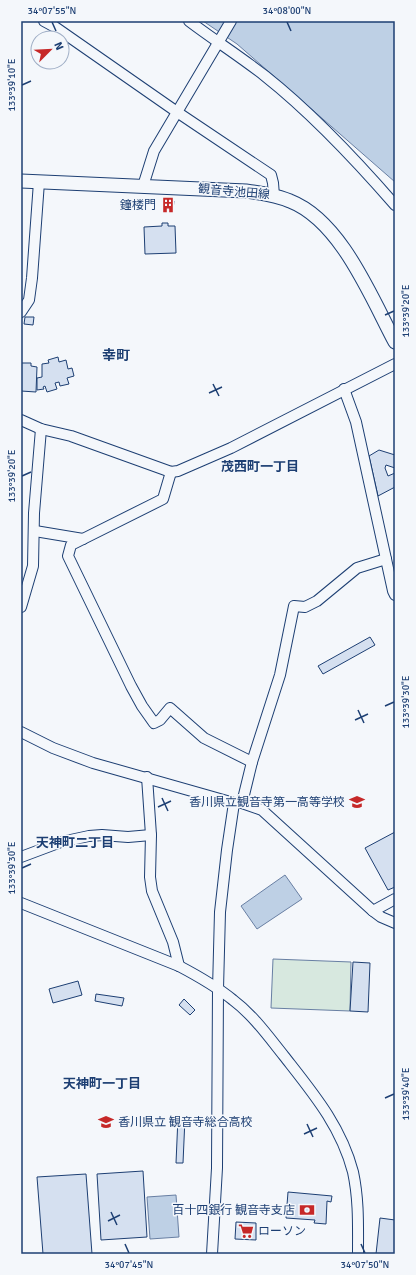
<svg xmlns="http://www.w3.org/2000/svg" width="416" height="1275" font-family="Signika,'Noto Sans JP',sans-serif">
  <rect width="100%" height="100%" fill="#f4f7fb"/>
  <polygon fill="#d7e8df" stroke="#687fa3" points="273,959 351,962 350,1011 271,1008"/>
  <g fill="#bed0e5" stroke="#687fa3">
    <polygon points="203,21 395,21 395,182 237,44"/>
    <polygon points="285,875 302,899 257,929 241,906"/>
    <polygon points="176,1195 179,1237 150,1239 147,1197"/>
  </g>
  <g fill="#d5e0f0" stroke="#1d3f73">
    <polygon points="164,200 174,201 173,210 163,210"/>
    <polygon points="162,223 168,223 168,226 175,226 176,253 145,254 144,227 162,226"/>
    <polygon points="25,317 34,317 33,325 24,324"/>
    <polygon points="58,357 59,362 66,360 68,369 72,368 74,376 67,378 69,384 60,386 59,382 55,383 57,389 47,392 45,386 43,387 44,389 37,390 37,378 42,377 42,364 49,363 48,360"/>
    <polygon points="21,363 31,363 31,366 37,367 36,392 21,391"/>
    <polygon points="379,450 395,455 395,468 386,465 385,468 388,476 395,473 395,487 378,496 369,456"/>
    <polygon points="370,637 375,645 323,674 318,666"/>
    <polygon points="395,832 395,887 388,890 365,848"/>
    <polygon points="353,962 370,963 368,1012 350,1011"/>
    <polygon points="78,981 82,995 53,1003 49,989"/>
    <polygon points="96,994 124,998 122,1006 95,1001"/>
    <polygon points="184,999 195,1010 190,1015 179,1005"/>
    <polygon points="178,1117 185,1118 183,1163 176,1163"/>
    <polygon points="143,1171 147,1237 101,1240 97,1174"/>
    <polygon points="86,1174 92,1254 43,1254 37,1177"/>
    <polygon points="288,1192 332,1196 331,1202 327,1201 326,1224 314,1223 315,1220 286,1218"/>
    <polygon points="380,1218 395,1220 395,1254 376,1254"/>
    <polygon points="236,1222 256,1223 256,1240 235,1239"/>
  </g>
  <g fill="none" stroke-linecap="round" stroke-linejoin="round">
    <g stroke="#1d3f73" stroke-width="12">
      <g id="minor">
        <polyline points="44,21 55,27 177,112 271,175 273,183 274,196"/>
        <path d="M189 21C214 40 241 57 265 76 313 114 355 159 395 205"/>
        <polyline points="143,186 154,151 231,21"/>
        <polyline points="21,312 29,300 32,278 39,182"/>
        <polyline points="344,389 356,422 393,591 395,595"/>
        <polyline points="21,420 41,429 71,436 171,472 178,471 231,448 395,364"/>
        <polyline points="171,472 163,499 71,545 68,556 131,686 142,706 154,723 160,720 170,708 204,738 252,762"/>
        <polyline points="35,531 83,539"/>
        <polyline points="21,607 33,566 34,513 41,429"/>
        <polyline points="21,732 53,748 93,763 234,803 242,803 262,810 373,911 381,917 395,923"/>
        <polyline points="147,777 151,835 150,877 152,891 173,942 179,966"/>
        <polyline points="242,803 252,762 280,675 294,606 305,607 317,601 357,568 386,559"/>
        <polyline points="21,857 61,842 89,836 102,835 128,837 151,835"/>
        <path d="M21 903 179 966C198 976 216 986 233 1000 253 1015 268 1036 284 1056 313 1093 341 1126 353 1172 359 1200 358 1226 358 1254"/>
        <polyline points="373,911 395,899"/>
        <polyline points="212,1254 217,1168 218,989 220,912 227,850 234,803"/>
      </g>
    </g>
    <g stroke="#1d3f73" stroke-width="15">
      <path id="major" d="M21 181 246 191C261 193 276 195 290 201 341 221 371 297 395 342"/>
    </g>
    <use href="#minor" stroke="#f4f7fb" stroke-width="10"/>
    <use href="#major" stroke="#f4f7fb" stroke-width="13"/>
  </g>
  <path fill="none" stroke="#1d3f73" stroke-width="1.5" d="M52 22 56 31M287 22 291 31M22 85 31 81M385 315 394 311M213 384 219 396M209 393 222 387M22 476 31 472M385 706 394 702M358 710 364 723M355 720 368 714M162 798 168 811M158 807 171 801M22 868 31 864M385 1098 394 1094M307 1124 313 1137M304 1134 317 1128M111 1212 117 1225M108 1221 120 1215M125 1244 129 1253M361 1244 365 1253"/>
  <defs>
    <g id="building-bare" transform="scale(1.2)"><path d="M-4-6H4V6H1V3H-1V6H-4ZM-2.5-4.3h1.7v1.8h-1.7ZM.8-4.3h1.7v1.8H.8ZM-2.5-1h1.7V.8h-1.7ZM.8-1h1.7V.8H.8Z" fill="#c62828" stroke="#f4f7fb" stroke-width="2.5" paint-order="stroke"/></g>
    <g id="school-bare" transform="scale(1.2)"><path d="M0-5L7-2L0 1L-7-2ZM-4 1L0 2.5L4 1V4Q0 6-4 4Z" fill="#c62828" stroke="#f4f7fb" stroke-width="2.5" paint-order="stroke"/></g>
    <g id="bank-bare" transform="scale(1.2)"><path d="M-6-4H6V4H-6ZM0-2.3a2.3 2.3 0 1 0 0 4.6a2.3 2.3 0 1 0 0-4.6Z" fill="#c62828" stroke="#f4f7fb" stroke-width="2.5" paint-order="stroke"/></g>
    <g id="supermarket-bare" transform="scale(1.2)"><path d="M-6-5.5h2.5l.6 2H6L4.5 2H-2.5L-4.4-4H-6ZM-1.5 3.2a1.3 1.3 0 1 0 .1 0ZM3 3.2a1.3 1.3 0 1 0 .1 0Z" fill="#c62828" stroke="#f4f7fb" stroke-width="2.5" paint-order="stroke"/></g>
  </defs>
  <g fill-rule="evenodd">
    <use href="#building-bare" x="168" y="205"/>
    <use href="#school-bare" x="357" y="802"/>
    <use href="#school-bare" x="106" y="1122"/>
    <use href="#bank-bare" x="307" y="1210"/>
    <use href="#supermarket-bare" x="246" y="1231"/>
  </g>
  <g text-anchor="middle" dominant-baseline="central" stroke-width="3" stroke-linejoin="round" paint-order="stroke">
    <g font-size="12" fill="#1d3f73" stroke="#f4f7fb">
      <text transform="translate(234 192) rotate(5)">観音寺池田線</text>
    </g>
    <g font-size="12" fill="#1d3f73" stroke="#f4f7fb" text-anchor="end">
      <text x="156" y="205">鐘楼門</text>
      <text x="345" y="802">香川県立観音寺第一高等学校</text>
      <text x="118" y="1122" text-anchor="start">香川県立 観音寺総合高校</text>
      <text x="295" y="1210">百十四銀行 観音寺支店</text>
      <text x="258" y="1231" text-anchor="start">ローソン</text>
    </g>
    <g font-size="13" font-weight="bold" fill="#1d3f73" stroke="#f4f7fb">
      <text x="260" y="467">茂西町一丁目</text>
      <text x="75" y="843">天神町二丁目</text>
      <text x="102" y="1084">天神町一丁目</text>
    </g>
    <g font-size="14" font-weight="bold" fill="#1d3f73" stroke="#f4f7fb">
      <text x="116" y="355">幸町</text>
    </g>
  </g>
  <rect width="416" height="1275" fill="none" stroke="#f4f7fb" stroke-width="44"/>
  <g transform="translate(50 50) rotate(66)"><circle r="19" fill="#f4f7fb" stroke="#9eadc5"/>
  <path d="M0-3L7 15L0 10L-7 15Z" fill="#c62828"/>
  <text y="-6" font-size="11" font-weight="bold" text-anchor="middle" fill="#1d3f73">N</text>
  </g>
  <rect x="22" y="22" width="372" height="1231" fill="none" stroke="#1d3f73" stroke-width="1.5"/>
  <g font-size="10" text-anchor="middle" fill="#1d3f73">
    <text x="52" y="14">34°07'55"N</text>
    <text x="287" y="14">34°08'00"N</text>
    <text transform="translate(11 85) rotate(-90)" y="4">133°39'10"E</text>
    <text transform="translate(405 311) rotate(-90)" y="4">133°39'20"E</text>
    <text transform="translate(11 476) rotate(-90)" y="4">133°39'20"E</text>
    <text transform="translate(405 702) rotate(-90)" y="4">133°39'30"E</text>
    <text transform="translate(11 868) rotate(-90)" y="4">133°39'30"E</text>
    <text transform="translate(405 1094) rotate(-90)" y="4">133°39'40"E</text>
    <text x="129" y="1268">34°07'45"N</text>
    <text x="365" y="1268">34°07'50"N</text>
  </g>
</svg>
